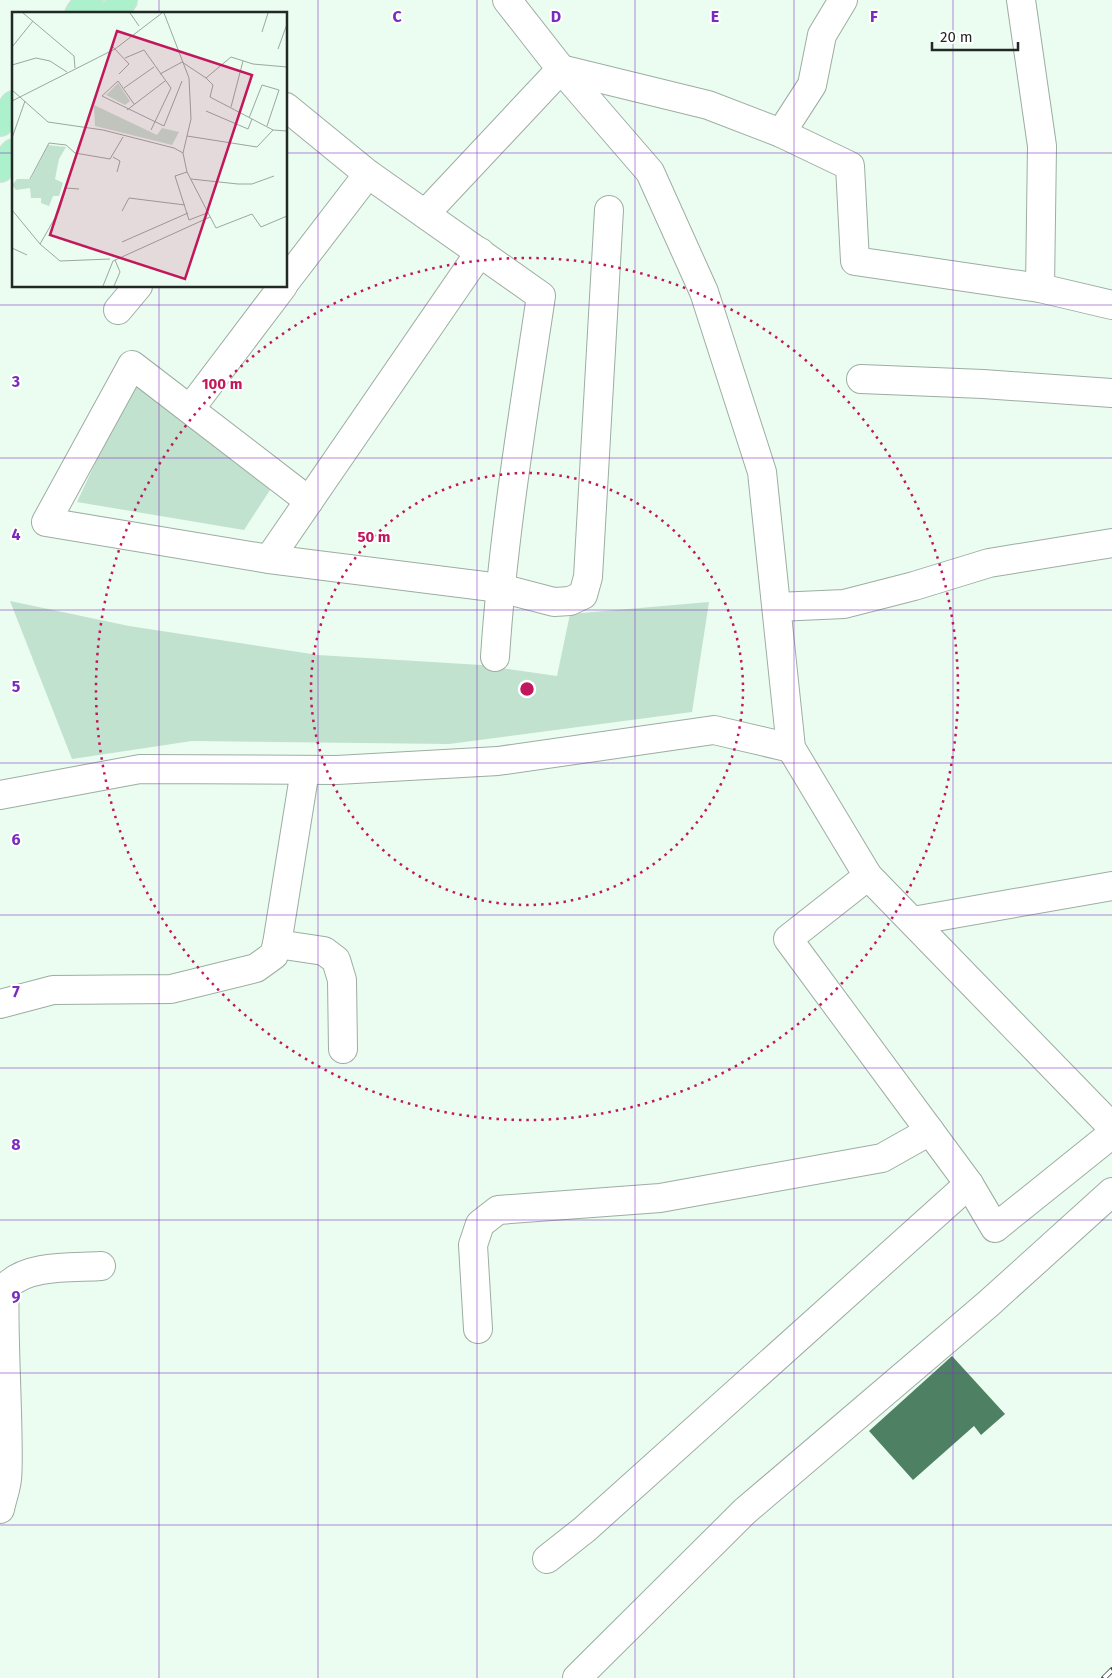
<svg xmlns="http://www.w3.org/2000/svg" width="1112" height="1678" font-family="'Fira Sans',sans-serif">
  <rect width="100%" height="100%" fill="#ebfcf1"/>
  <g fill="#c1e2ce">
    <polygon points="135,378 270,490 244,530 77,502"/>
    <polygon points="10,601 129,626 318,655 481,665 557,676 570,614 709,602 692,712 449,744 192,741 72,759"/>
  </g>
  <polygon fill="#4e8164" points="952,1356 1005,1414 981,1435 974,1426 913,1480 869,1431"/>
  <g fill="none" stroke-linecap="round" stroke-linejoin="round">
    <g stroke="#9dada3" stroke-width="30">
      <g id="minor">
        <polyline points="507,0 561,69 650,172 704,292 762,472 791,748 868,876 1112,1127"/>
        <polyline points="1021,0 1042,146 1040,288"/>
        <path d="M286 107 368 174 541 296C523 416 503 535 495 657"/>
        <polyline points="781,133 850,166 855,261 1040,288 1112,305"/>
        <polyline points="425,214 561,69 708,105 781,133 812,85 822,35 843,0"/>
        <polyline points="286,281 368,174"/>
        <polyline points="118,310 138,286"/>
        <polyline points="861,379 983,384 1112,393"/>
        <polyline points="190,409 283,286"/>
        <polyline points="309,501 132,365 46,522 269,559 500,588 554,602 570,601 583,595 588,577 609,210"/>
        <polyline points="269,559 480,252"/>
        <polyline points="777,607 844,604 914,586 989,563 1112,543"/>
        <polyline points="0,795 140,769 337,770 498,761 714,730 791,748"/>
        <polyline points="868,876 788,939 969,1184 995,1228 1112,1134"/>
        <polyline points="913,921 1112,886"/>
        <polyline points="277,944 324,951 336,960 342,980 343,1049"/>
        <polyline points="0,1004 53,990 171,989 256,968 274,955 277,944 305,770"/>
        <polyline points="478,1329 473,1245 480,1224 498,1210 660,1198 882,1158 930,1131"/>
        <path d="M0 1509C2 1499 6 1489 7 1479 11 1448 0 1299 7 1286 28 1264 73 1268 101 1266"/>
        <polyline points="547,1559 585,1529 969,1184"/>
        <polyline points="577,1678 745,1511 988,1304 1112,1192"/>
      </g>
    </g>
    <g stroke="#dcdddc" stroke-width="30">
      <g id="major">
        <polyline points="79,14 89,0"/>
        <polyline points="113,14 123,0"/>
        <polyline points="0,122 14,105"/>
        <polyline points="0,168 14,153"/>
      </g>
    </g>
    <use href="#minor" stroke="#fff" stroke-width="28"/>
    <use href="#major" stroke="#adf1cc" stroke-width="28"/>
    <g stroke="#414a45" stroke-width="5.5">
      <polyline id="rail" points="1104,1678 1112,1670"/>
    </g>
    <use href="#rail" stroke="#fff" stroke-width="4" stroke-dasharray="11" stroke-linecap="butt"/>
  </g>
  <path fill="none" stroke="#7b2cbf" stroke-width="1" stroke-opacity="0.55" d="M159 0V14M318 0V1678M477 0V1678M635 0V1678M794 0V1678M953 0V1678M0 153H14M286 153H1112M159 286V1678M0 305H1112M0 458H1112M0 610H1112M0 763H1112M0 915H1112M0 1068H1112M0 1220H1112M0 1373H1112M0 1525H1112"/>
  <g fill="none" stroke="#c2185b" stroke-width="2.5" stroke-dasharray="2.5 5">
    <circle cx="527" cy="689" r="216"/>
    <circle cx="527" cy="689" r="431"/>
  </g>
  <g transform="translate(12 12)">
    <rect width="275" height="275" fill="#ebfcf1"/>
    <path d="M106 71 118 89 113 93 94 83ZM82 93 145 123 150 116 167 120 160 133 83 114ZM36 133 54 135 47 147 43 167 51 171 47 184H41L37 194 29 191V186H19L18 176 4 178 0 173 5 167H19Z" fill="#c1e2ce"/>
    <path fill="none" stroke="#9ba89f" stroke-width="1" d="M11 1 62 44 63 56M118 1 127 14M152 1 177 66 179 107 171 141 175 160 204 216 240 202 249 215 275 204M250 20 256 1M100 34 117 52 107 62M0 35 21 9M266 37 275 12M113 46 132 38 159 76 139 118M0 53 24 46 38 49 55 60M148 62 170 50 194 66 219 45 241 52 275 55M194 66 201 73 198 85 261 118M112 76 142 55M0 78 36 110 91 118 162 136 171 141M0 89 103 37 150 1M122 92 106 69 90 84 152 114 170 69M219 95 231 49M115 98 153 69M194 99 236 117 240 107M237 106 250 73 267 78 255 114M175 124 245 135 261 118 275 119M0 126 13 89M101 145 108 149 105 160M175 160 163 164 177 208 195 201M18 167 37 131 54 133 63 141 98 147 111 125M179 167 226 172H240L262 164M0 198 28 232 48 249 98 247M110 199 117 186 173 193M110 230 176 201M28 232 47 199 54 176 67 177M0 236 15 243M91 274 101 249 198 205M102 274 108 260 103 248"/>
    <path fill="#c2185b" fill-opacity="0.15" stroke="#c2185b" stroke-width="2.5" d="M105 19 240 63 173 267 38 223Z"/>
    <rect width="275" height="275" fill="none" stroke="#222925" stroke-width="2.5"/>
  </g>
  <g font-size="16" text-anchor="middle" font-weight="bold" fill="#7b2cbf" stroke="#fff" stroke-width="4" stroke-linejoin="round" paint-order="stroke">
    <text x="397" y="22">C</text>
    <text x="556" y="22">D</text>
    <text x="715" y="22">E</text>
    <text x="874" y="22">F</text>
    <text x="16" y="387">3</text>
    <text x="16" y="540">4</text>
    <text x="16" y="692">5</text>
    <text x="16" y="845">6</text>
    <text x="16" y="997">7</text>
    <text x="16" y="1150">8</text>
    <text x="16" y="1302">9</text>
  </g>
  <circle cx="527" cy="689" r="8" fill="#c2185b" stroke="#fff" stroke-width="2.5"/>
  <g font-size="15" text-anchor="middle" font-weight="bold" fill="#c2185b" stroke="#fff" stroke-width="4" stroke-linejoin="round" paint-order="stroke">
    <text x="222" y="389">100 m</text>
    <text x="374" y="542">50 m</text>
  </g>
  <path d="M932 42v8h86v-8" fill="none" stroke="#222925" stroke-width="2.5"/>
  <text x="940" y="42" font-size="15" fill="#222925" stroke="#ffffff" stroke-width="4" paint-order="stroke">20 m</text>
</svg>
